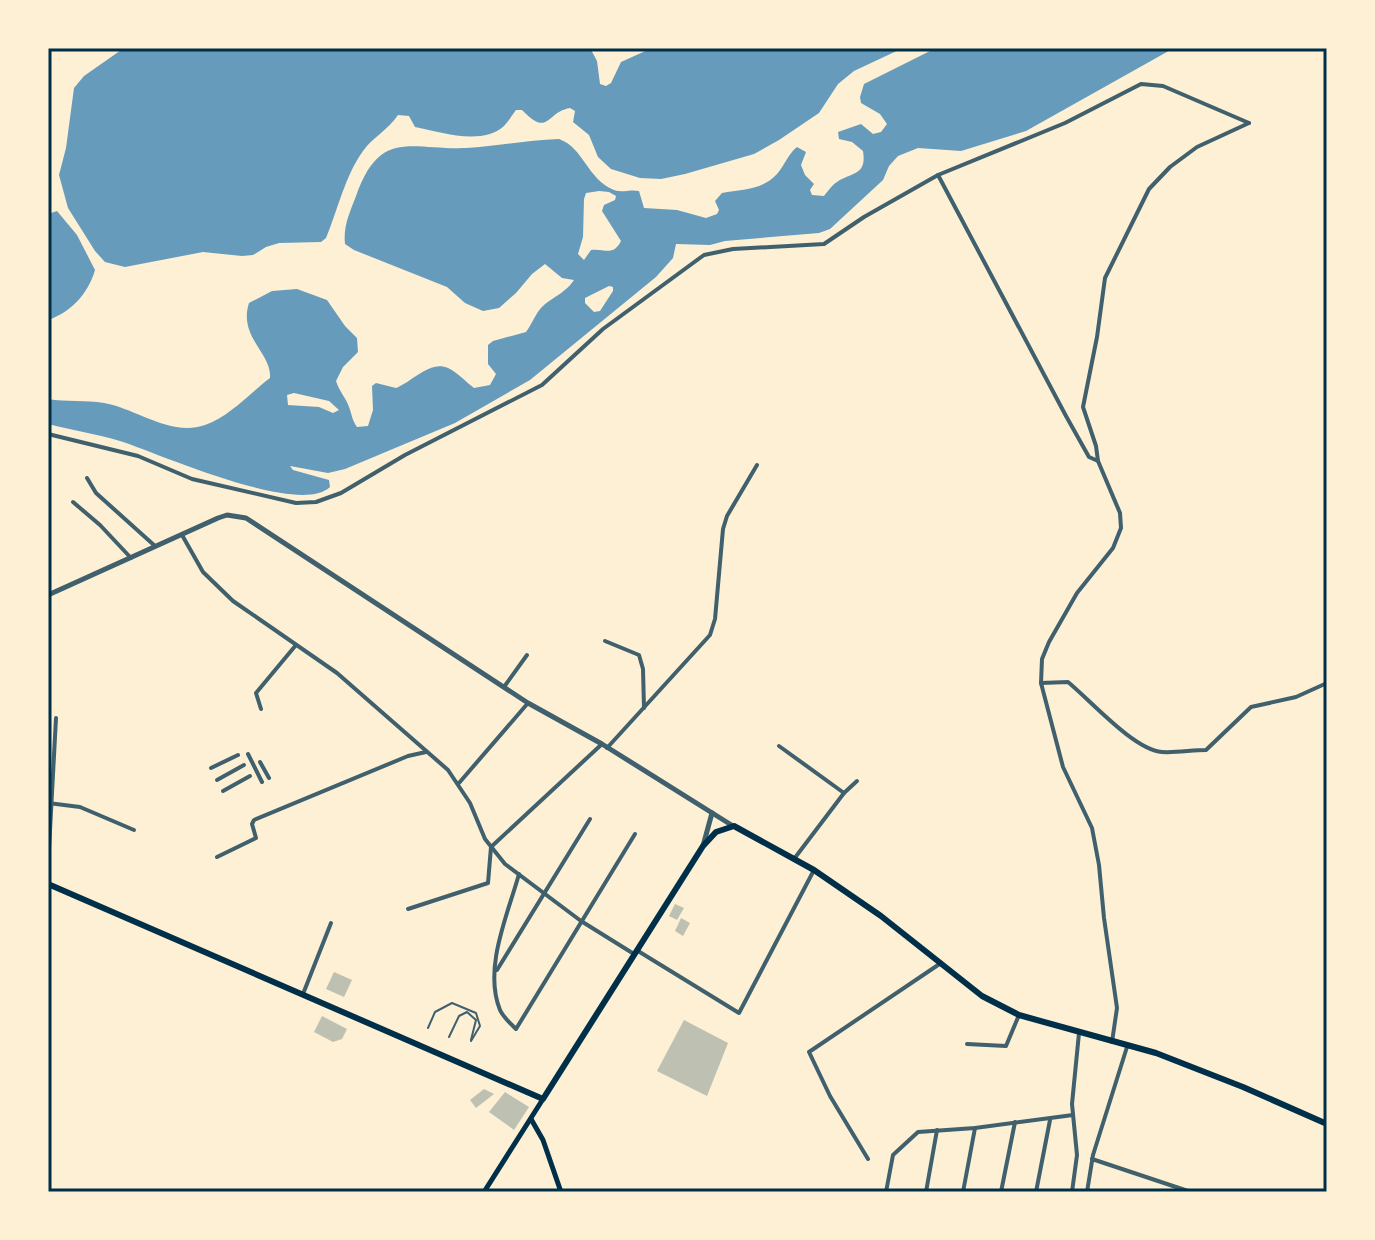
<svg xmlns="http://www.w3.org/2000/svg" width="1375" height="1240" font-family="'Crimson Pro',serif">
  <rect width="100%" height="100%" fill="#fdf0d5"/>
  <g fill="#669bbc" fill-rule="evenodd">
    <path d="M124 48H590L597 61 600 84 606 86 611 83 621 62 652 48H903L854 71 838 84 819 113 779 140 754 154 685 174 661 179 640 178 611 169 598 157 589 135 573 122 575 111 570 108C546 112 549 138 522 110H516C512 115 509 121 504 126 482 146 440 132 415 127L409 116 398 115C388 130 373 137 363 151 345 176 338 209 326 238L321 242 279 243 266 247 253 255 242 256 203 252 125 267 105 262 95 251 68 208 59 175 66 148 74 88 84 76Z"/>
    <path d="M936 48H1174L1026 131 961 151 918 148 898 156 889 166 883 180 830 229 819 233 725 241 710 245 676 244 673 258 656 277 530 380 455 423 345 469 328 473 290 466 293 470 329 480 330 487C299 517 158 453 120 441 97 434 72 430 48 424V399C66 402 86 400 104 403 135 408 170 437 205 425 229 417 250 393 270 378 272 353 238 337 249 303L272 291 297 289 327 300 345 326 357 338 358 352 343 367 336 381C339 391 346 398 349 407 352 415 352 420 357 427L368 426 373 410 372 386 376 383 396 388C412 382 430 360 448 368 457 372 466 382 474 388L490 385 496 374 488 364V345L493 341 526 332C533 323 535 313 544 305 555 296 566 292 574 280L562 278 545 264 532 274 516 293 499 308 483 311 465 303 447 287 354 250 345 244C343 226 350 212 356 196 380 128 410 150 466 148 498 146 528 140 559 139 584 148 587 179 614 190 622 193 630 189 639 191L644 208 677 210 706 218 717 214 719 210 715 201 722 193C742 189 761 191 777 174 785 165 788 154 797 147L806 152 801 165 805 175 814 184 810 190 812 195 824 196C828 191 832 185 837 182 852 172 867 176 863 151L852 142 839 139 838 132 861 124 873 134 881 132 887 124 880 114 861 103 860 97 864 84ZM599 191 609 192 616 196 615 200 604 205 602 211 621 241C613 257 604 248 591 250L584 260 578 254 583 237 584 199 586 193ZM609 286 613 287V291L600 311 594 312 585 303V298ZM294 393 329 401 339 410 333 413 319 407 288 405 287 395Z"/>
    <path d="M57 211 77 235 95 270C88 294 71 312 48 320V214Z"/>
  </g>
  <g fill="#bec0b2">
    <polygon points="675,904 684,908 677,920 669,916"/>
    <polygon points="681,918 690,923 683,936 675,931"/>
    <polygon points="334,972 352,980 344,997 326,989"/>
    <polygon points="322,1016 347,1029 342,1039 333,1042 314,1032"/>
    <polygon points="684,1020 728,1043 707,1096 657,1071"/>
    <polygon points="484,1089 494,1094 476,1108 470,1100"/>
    <polygon points="505,1092 529,1107 514,1130 489,1112"/>
  </g>
  <g fill="none" stroke-linecap="round" stroke-linejoin="round">
    <g stroke="#3f606c" stroke-width="2">
      <polyline points="428,1028 435,1012 452,1003 476,1013 480,1026 471,1041"/>
      <polyline points="449,1037 459,1016 467,1012 476,1020 471,1040"/>
    </g>
    <g stroke="#3f606c" stroke-width="4">
      <polyline points="938,175 1066,416 1089,457 1098,461"/>
      <polyline points="48,434 138,456 192,479 296,503 316,502 341,493 405,455 542,385 603,329 704,255 733,249 824,244 864,217 938,175 1065,123 1141,84 1163,86 1249,123"/>
      <polyline points="87,478 96,493 155,546"/>
      <polyline points="73,502 100,525 131,558"/>
      <polyline points="182,535 203,572 233,601 337,673 448,770 470,803 485,839 505,864 581,921 634,954"/>
      <polyline points="605,641 639,655 643,669 644,708"/>
      <path d="M1041 683 1068 682C1090 700 1134 750 1162 752 1176 753 1192 750 1206 750L1251 707 1296 697 1327 683"/>
      <polyline points="504,687 527,655"/>
      <polyline points="261,709 256,693 296,645"/>
      <polyline points="779,746 844,793"/>
      <polyline points="607,748 710,635 715,619 723,529 727,516 757,465"/>
      <polyline points="248,754 262,782"/>
      <polyline points="260,762 269,778"/>
      <polyline points="211,768 238,755"/>
      <polyline points="217,780 244,765"/>
      <polyline points="459,783 528,703"/>
      <polyline points="223,791 250,776"/>
      <polyline points="48,803 80,807 134,830"/>
      <polyline points="217,857 256,838 252,824 254,820 408,756 426,752"/>
      <polyline points="794,859 844,793 857,781"/>
      <polyline points="48,868 56,718"/>
      <path d="M519 874C508 914 483 968 500 1010 503 1017 510 1023 516 1029L635 834"/>
      <polyline points="408,909 488,883 491,847 602,744"/>
      <polyline points="638,951 739,1013 814,870"/>
      <polyline points="497,970 590,819"/>
      <polyline points="303,994 331,923"/>
      <polyline points="1112,1042 1117,1008 1104,918 1099,865 1092,828 1063,767 1041,683 1042,659 1049,642 1077,593 1113,548 1121,528 1120,513 1098,461 1096,446 1083,407 1097,337 1105,278 1149,189 1170,167 1197,147 1249,123"/>
      <polyline points="967,1044 1006,1046 1019,1015"/>
      <polyline points="868,1159 830,1096 809,1052 941,963"/>
      <polyline points="1092,1159 1191,1192"/>
      <polyline points="886,1192 893,1155 918,1132 975,1128 1073,1115"/>
      <polyline points="926,1192 937,1130"/>
      <polyline points="963,1192 975,1128"/>
      <polyline points="1001,1192 1015,1122"/>
      <polyline points="1036,1192 1050,1120"/>
      <polyline points="1072,1192 1077,1155 1072,1104 1079,1033"/>
      <polyline points="1087,1192 1093,1155 1127,1047"/>
    </g>
    <g stroke="#3f606c" stroke-width="5">
      <polyline points="48,595 218,518 227,515 246,518 528,703 602,744 733,826"/>
      <polyline points="703,846 712,813"/>
    </g>
    <g stroke="#003049" stroke-width="5">
      <polyline points="531,1119 543,1140 561,1192"/>
      <polyline points="484,1192 543,1099"/>
    </g>
    <polyline stroke="#003049" stroke-width="6" points="48,884 543,1099 703,846 716,832 734,826 814,870 881,916 982,996 1019,1015 1156,1053 1243,1087 1327,1124"/>
  </g>
  <rect width="1375" height="1240" fill="none" stroke="#fdf0d5" stroke-width="100"/>
  <rect x="50" y="50" width="1275" height="1140" fill="none" stroke="#003049" stroke-width="3"/>
</svg>
